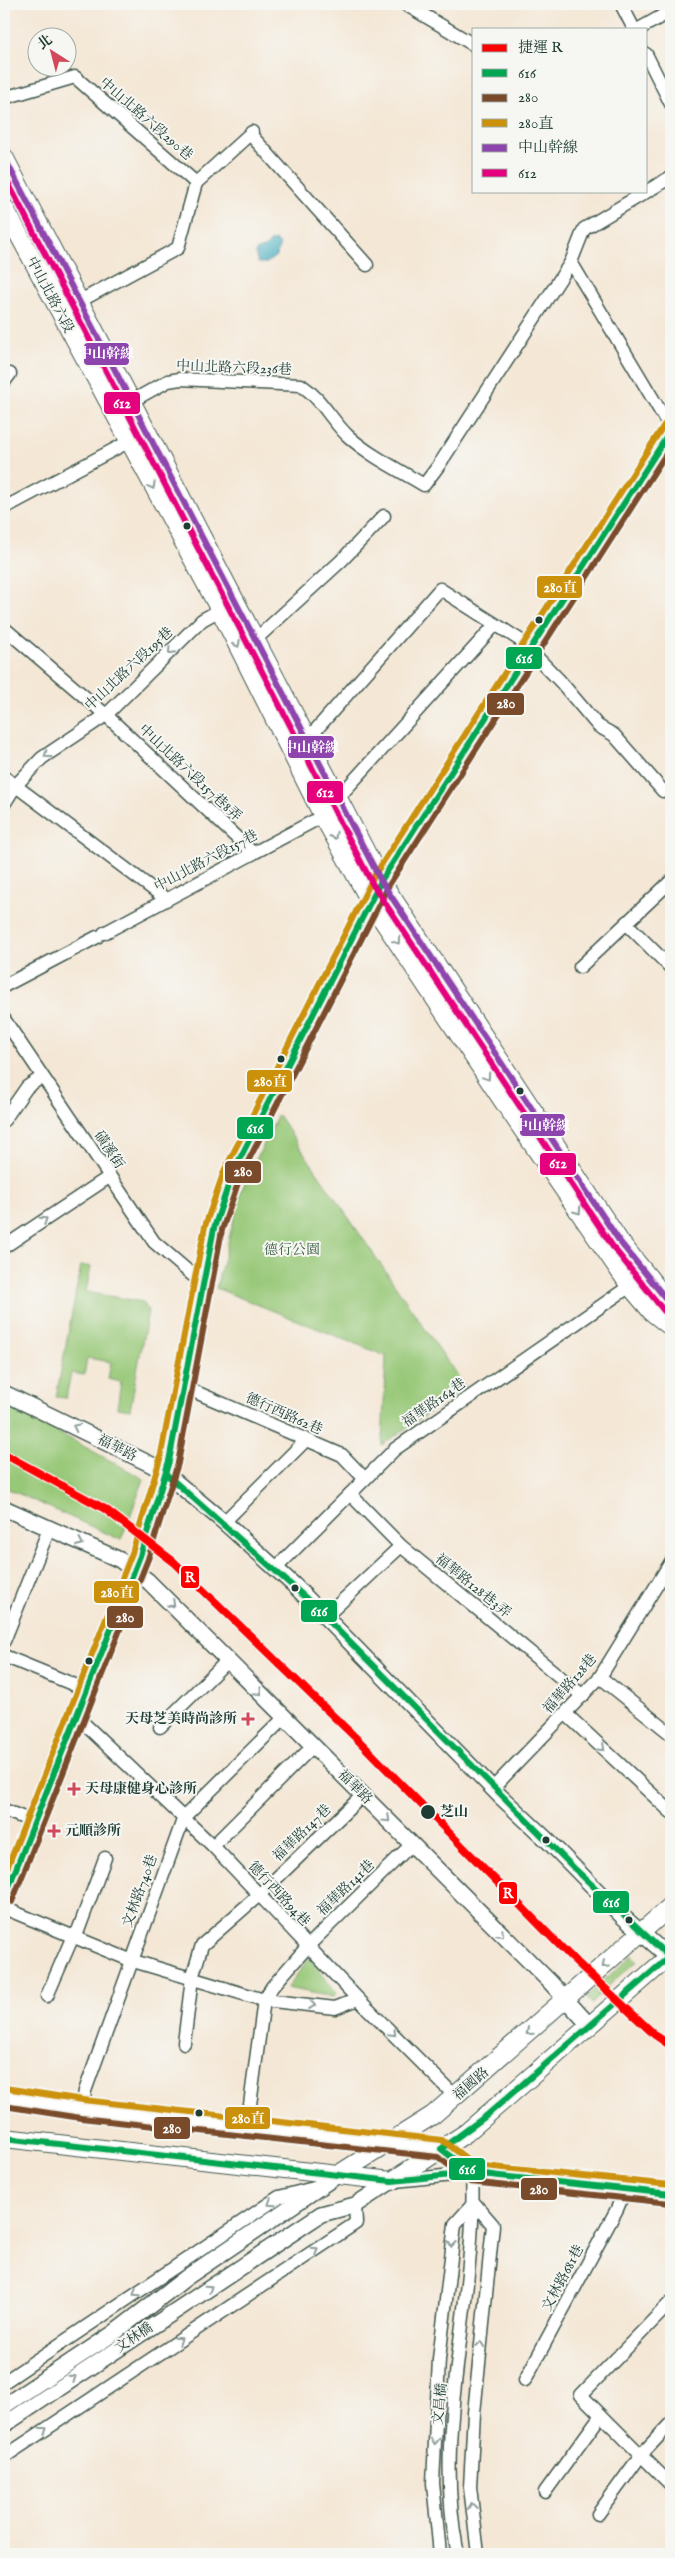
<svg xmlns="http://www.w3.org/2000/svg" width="675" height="2558" font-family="'IM FELL English','Noto Serif TC',serif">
  <rect width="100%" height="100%" fill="#f6f6f2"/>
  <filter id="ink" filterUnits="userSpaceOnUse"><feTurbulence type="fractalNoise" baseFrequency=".02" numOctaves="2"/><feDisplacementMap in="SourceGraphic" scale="10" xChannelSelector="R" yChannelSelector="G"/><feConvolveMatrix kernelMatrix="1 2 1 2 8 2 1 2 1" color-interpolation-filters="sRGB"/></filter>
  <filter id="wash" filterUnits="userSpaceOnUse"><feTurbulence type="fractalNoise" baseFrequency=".0096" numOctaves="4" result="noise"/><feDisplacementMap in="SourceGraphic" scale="20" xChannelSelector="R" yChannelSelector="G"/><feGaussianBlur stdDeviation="1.12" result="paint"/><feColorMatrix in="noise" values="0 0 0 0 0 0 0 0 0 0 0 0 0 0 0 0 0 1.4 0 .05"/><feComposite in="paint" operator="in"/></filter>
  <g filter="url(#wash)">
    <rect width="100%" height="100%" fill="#f4e7d5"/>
    <g fill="#97c877" stroke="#5b8256">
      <polygon points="278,1115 465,1387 382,1445 386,1356 216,1288 242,1189"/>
      <polygon points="81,1265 91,1267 86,1292 143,1302 148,1311 130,1410 117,1408 121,1382 108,1379 111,1362 87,1358 84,1375 71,1373 66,1398 56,1397"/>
      <polygon points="4,1403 144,1479 121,1540 4,1487"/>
      <polygon points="632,1955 637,1961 604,1990 592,2004 586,1997"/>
      <polygon points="310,1957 336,1993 333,1997 287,1988"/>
    </g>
    <polygon fill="#3ea9be" stroke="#2e7379" points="276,240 280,245 276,256 267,263 258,263 255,253 257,250 266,247 271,241"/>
  </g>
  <g filter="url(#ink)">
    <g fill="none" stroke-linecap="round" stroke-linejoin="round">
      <g stroke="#3f564c" stroke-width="15">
        <g id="minor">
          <polyline points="405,4 474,45"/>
          <polyline points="621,4 634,29"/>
          <polyline points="639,29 671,11"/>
          <polyline points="646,54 671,104"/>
          <polyline points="4,98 75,77 196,183"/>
          <polyline points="250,134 367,265"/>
          <polyline points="196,183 252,132"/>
          <polyline points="571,262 671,429"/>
          <polyline points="80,301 178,248 196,183"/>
          <polyline points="4,382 10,374"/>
          <path d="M132 401 168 381 180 379 301 385C321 398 331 420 348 436 370 456 399 470 424 485L439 465 571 262 584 229 671 177"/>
          <polyline points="4,508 147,432"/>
          <polyline points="4,628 106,715 253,853"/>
          <polyline points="256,639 341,561 384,516"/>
          <polyline points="307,740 440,589 520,640 560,681 598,726 614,735 663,791"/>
          <polyline points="4,777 166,899"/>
          <polyline points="337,799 495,625"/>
          <polyline points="4,804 16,785 42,758 106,715 202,620 236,601"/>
          <polyline points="627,924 671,968"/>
          <polyline points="104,933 323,816"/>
          <polyline points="580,967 671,881"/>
          <polyline points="4,986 97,937"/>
          <polyline points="4,1019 154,1242 204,1285"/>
          <polyline points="4,1120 27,1087 42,1077"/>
          <polyline points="4,1247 109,1177"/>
          <polyline points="184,1387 342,1455 365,1479"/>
          <polyline points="350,1494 401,1546 583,1696"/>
          <polyline points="224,1522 306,1440"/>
          <polyline points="275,1569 395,1449 630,1286"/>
          <polyline points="325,1617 401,1546"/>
          <polyline points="4,1641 49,1529"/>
          <polyline points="4,1656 87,1690"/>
          <polyline points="600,1677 671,1734"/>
          <polyline points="566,1714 671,1812"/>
          <polyline points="77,1717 213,1846 358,1999 456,2097"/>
          <polyline points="160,1727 228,1660"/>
          <polyline points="493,1788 600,1677 671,1562"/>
          <polyline points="4,1810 34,1822"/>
          <polyline points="213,1846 313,1746"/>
          <polyline points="4,1908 130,1960 264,2000 335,2008 358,1999"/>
          <polyline points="47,1996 73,1936 78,1931 105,1858"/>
          <polyline points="184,2043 192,1978 202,1945 259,1895 363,1795"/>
          <polyline points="82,2109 85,2091 184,1817 284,1718"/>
          <polyline points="247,2127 264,2000 272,1987 308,1946 412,1844"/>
          <polyline points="441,2149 472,2173"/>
          <polyline points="395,2181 472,2173 671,2194"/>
          <polyline points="671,2302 581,2395 671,2485"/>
          <polyline points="525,2380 617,2209 625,2190"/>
          <polyline points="4,2382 279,2197 314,2188"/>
          <polyline points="4,2457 356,2223 355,2205"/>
          <polyline points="545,2492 601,2415"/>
          <polyline points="598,2514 641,2455 671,2423"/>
          <polyline points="440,2554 433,2483 439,2359 455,2224 474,2203 493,2225 474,2413 470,2487 478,2554"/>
          <path d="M458 2554C431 2429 478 2300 472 2173"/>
        </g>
      </g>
      <g stroke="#3f564c" stroke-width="18">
        <g id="tertiary">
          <polyline points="4,1393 152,1465 166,1474 224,1522 295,1586 501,1797 547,1840 622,1916 669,1957"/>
          <polyline points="4,1508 120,1560 148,1581 550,1982 590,2026"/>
          <polyline points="4,1899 140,1556 169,1461 214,1228 232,1174 381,881 671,430"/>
          <polyline points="4,2406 114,2333 187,2277 339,2174"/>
          <polyline points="4,2425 321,2214 355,2205 392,2181"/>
        </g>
      </g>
      <g stroke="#3f564c" stroke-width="20">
        <g id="secondary">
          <polyline points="4,157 381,881 620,1242 671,1305"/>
          <polyline points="4,207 220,610 323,816 370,901 503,1101 630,1286 652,1312 671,1327"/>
          <polyline points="4,2097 82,2109 441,2149"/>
          <polyline points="4,2138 392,2181 466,2133 671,1955"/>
          <polyline points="339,2174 433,2115 671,1906"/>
        </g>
      </g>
      <use href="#minor" stroke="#fff" stroke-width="12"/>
      <use href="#tertiary" stroke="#fff" stroke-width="15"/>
      <use href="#secondary" stroke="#fff" stroke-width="18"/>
      <g stroke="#f6f6f2" stroke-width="10">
        <g id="bus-1">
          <polyline points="166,1474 307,1599 576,1870 669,1957 486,2116 441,2149 472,2173 671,2194"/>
          <polyline points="4,1899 140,1556 169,1461 214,1228 232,1174 381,881 671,430"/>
          <polyline points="4,2138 392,2181 472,2173 493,2175"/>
        </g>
      </g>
      <g stroke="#f6f6f2" stroke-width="10">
        <g id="bus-2">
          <polyline points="12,1902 148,1559 178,1463 222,1230 240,1177 389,885 671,446"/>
          <polyline points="4,2106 81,2118 438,2157 470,2182 670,2203"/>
        </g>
      </g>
      <g stroke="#f6f6f2" stroke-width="10">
        <g id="bus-3">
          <polyline points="4,1876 132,1553 160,1459 205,1226 224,1171 374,876 664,425"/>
          <polyline points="5,2088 83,2100 442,2140 475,2165 671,2185"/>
        </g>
      </g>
      <g stroke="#f6f6f2" stroke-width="10">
        <polyline id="bus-4" points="4,157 381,881 620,1242 671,1305"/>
      </g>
      <g stroke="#f6f6f2" stroke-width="10">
        <polyline id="bus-5" points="4,175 373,885 613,1247 664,1311"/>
      </g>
      <use href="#bus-1" stroke="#00a651" stroke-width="6"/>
      <use href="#bus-2" stroke="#7a4b2a" stroke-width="6"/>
      <use href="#bus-3" stroke="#cc910a" stroke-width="6"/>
      <use href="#bus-4" stroke="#8e44ad" stroke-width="6"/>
      <use href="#bus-5" stroke="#e5007d" stroke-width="6"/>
      <g stroke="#f6f6f2" stroke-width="11">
        <polyline id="metro-1" points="4,1454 105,1509 174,1562 359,1741 569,1955 655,2035 671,2046"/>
      </g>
      <use href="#metro-1" stroke="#f00" stroke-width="8"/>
    </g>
    <defs><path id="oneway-chevron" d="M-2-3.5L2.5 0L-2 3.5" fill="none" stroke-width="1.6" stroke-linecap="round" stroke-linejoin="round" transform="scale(1.25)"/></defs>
    <g stroke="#8f9e9a">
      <use href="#oneway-chevron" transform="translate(152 486) rotate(61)"/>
      <use href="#oneway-chevron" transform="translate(237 644) rotate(63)"/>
      <use href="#oneway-chevron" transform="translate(171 651) rotate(135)"/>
      <use href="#oneway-chevron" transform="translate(47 755) rotate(144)"/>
      <use href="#oneway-chevron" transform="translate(334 836) rotate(61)"/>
      <use href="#oneway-chevron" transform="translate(397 941) rotate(56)"/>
      <use href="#oneway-chevron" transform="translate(487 1077) rotate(56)"/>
      <use href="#oneway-chevron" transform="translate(578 1211) rotate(55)"/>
      <use href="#oneway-chevron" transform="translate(44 1220) rotate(-33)"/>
      <use href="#oneway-chevron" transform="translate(76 1427) rotate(-154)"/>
      <use href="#oneway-chevron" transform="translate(80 1543) rotate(24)"/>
      <use href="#oneway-chevron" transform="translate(172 1604) rotate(44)"/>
      <use href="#oneway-chevron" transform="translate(259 1692) rotate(47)"/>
      <use href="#oneway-chevron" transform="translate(602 1748) rotate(43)"/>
      <use href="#oneway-chevron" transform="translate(387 1819) rotate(44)"/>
      <use href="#oneway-chevron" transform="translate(501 1934) rotate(45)"/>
      <use href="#oneway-chevron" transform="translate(605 1965) rotate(138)"/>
      <use href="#oneway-chevron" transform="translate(312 2005) rotate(6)"/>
      <use href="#oneway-chevron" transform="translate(529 2032) rotate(139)"/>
      <use href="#oneway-chevron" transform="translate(393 2033) rotate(45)"/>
      <use href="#oneway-chevron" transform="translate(271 2203) rotate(146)"/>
      <use href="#oneway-chevron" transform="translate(452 2244) rotate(96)"/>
      <use href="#oneway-chevron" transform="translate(315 2250) rotate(-33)"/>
      <use href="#oneway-chevron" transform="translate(209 2288) rotate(-34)"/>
      <use href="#oneway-chevron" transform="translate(136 2293) rotate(146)"/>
      <use href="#oneway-chevron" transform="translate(179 2340) rotate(-34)"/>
      <use href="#oneway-chevron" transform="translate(481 2344) rotate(-84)"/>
      <use href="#oneway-chevron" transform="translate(73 2378) rotate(-34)"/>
      <use href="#oneway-chevron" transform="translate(44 2430) rotate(-34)"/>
      <use href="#oneway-chevron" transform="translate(435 2441) rotate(93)"/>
      <use href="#oneway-chevron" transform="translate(472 2506) rotate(-97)"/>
    </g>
  </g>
  <g fill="#1f3d34" stroke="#f6f6f2" stroke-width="2">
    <circle cx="187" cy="526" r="4.5"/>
    <circle cx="539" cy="620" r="4.5"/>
    <circle cx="281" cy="1059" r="4.5"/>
    <circle cx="520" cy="1091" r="4.5"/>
    <circle cx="295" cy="1588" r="4.5"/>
    <circle cx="89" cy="1661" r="4.5"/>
    <circle cx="428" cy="1812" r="8"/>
    <circle cx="546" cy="1840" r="4.5"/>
    <circle cx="629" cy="1920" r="4.5"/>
    <circle cx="199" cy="2113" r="4.5"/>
  </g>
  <g fill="#d1495b" stroke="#f6f6f2" stroke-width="2">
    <path d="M245.5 1711.5h5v5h5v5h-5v5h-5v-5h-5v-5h5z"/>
    <path d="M71.5 1781.5h5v5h5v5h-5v5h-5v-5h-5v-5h5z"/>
    <path d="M51.5 1823.5h5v5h5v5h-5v5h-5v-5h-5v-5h5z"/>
  </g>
  <g text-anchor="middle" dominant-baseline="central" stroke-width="4" stroke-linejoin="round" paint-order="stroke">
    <g font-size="14" fill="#1f3d34" stroke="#f6f6f2">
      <text transform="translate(146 119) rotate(41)">中山北路六段290巷</text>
      <text transform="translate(50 295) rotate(62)">中山北路六段</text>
      <text transform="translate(234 368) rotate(2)">中山北路六段236巷</text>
      <text transform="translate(129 669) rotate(-43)">中山北路六段195巷</text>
      <text transform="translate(190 773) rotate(43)">中山北路六段157巷8弄</text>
      <text transform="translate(206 861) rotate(-28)">中山北路六段157巷</text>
      <text transform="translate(109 1150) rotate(56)">磺溪街</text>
      <text transform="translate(434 1403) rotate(-35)">福華路164巷</text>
      <text transform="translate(284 1414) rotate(24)">德行西路62巷</text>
      <text transform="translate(117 1448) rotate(27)">福華路</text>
      <text transform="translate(473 1586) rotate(39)">福華路128巷3弄</text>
      <text transform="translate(570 1684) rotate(-49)">福華路128巷</text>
      <text transform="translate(355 1787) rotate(45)">福華路</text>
      <text transform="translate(302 1833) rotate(-44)">福華路147巷</text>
      <text transform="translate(346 1888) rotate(-44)">福華路141巷</text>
      <text transform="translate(140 1891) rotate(-70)">文林路740巷</text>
      <text transform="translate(279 1894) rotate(47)">德行西路94巷</text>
      <text transform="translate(471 2084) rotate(-41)">福國路</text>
      <text transform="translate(563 2278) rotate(-62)">文林路681巷</text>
      <text transform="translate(134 2338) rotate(-34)">文林橋</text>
      <text transform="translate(440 2404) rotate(-84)">文昌橋</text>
    </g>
    <g font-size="14" fill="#3d6045" stroke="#f6f6f2">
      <text x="292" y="1250">德行公園</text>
    </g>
    <g font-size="14" font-weight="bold" fill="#1f3d34" stroke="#f6f6f2" text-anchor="start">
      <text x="237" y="1719" text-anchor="end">天母芝美時尚診所</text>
      <text x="85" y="1789">天母康健身心診所</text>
      <text x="65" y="1831">元順診所</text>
    </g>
    <g font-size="14" font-weight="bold" fill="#1f3d34" stroke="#f6f6f2" text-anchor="start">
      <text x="440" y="1812">芝山</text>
    </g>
  </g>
  <g stroke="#f6f6f2" stroke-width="2">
    <rect x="83" y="342" width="47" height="24" rx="5" fill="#8e44ad"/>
    <rect x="103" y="391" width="38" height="24" rx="5" fill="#e5007d"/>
    <rect x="536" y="575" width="47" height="24" rx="5" fill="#cc910a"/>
    <rect x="505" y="646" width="38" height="24" rx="5" fill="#00a651"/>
    <rect x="486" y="692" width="39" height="24" rx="5" fill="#7a4b2a"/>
    <rect x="287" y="735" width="48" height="24" rx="5" fill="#8e44ad"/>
    <rect x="306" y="780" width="38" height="24" rx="5" fill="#e5007d"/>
    <rect x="246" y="1069" width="47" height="24" rx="5" fill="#cc910a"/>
    <rect x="519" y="1113" width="47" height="24" rx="5" fill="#8e44ad"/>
    <rect x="236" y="1116" width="38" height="24" rx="5" fill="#00a651"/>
    <rect x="539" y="1152" width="38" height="24" rx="5" fill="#e5007d"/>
    <rect x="224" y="1160" width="38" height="24" rx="5" fill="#7a4b2a"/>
    <rect x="180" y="1565" width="20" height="24" rx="5" fill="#f00"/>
    <rect x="93" y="1580" width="47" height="24" rx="5" fill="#cc910a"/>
    <rect x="300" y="1599" width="38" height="24" rx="5" fill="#00a651"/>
    <rect x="106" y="1605" width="38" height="24" rx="5" fill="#7a4b2a"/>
    <rect x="498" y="1881" width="20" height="24" rx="5" fill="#f00"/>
    <rect x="592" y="1890" width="38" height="24" rx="5" fill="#00a651"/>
    <rect x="224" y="2106" width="47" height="24" rx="5" fill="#cc910a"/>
    <rect x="153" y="2116" width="38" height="24" rx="5" fill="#7a4b2a"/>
    <rect x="448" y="2157" width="38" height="24" rx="5" fill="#00a651"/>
    <rect x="520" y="2177" width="38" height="24" rx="5" fill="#7a4b2a"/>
  </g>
  <g font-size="14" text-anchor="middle" font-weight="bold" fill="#fff">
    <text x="106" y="358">中山幹線</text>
    <text x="122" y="408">612</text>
    <text x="560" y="592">280直</text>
    <text x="524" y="663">616</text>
    <text x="506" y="708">280</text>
    <text x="311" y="752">中山幹線</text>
    <text x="325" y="797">612</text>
    <text x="270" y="1086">280直</text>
    <text x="542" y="1130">中山幹線</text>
    <text x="255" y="1133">616</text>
    <text x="558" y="1168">612</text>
    <text x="243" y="1176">280</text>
    <text x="190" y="1582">R</text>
    <text x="117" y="1597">280直</text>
    <text x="319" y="1616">616</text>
    <text x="125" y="1622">280</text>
    <text x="508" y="1898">R</text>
    <text x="611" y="1907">616</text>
    <text x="248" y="2123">280直</text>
    <text x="172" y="2133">280</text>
    <text x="467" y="2174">616</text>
    <text x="539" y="2194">280</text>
  </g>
  <rect width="675" height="2558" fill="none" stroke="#f6f6f2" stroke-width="20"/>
  <rect x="472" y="28" width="175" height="165" fill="#f6f6f2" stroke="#a0aca6"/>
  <rect x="482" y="44" width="25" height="8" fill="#ff0000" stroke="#a0aca6"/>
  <text x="518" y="52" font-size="15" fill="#1f3d34">捷運 R</text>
  <rect x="482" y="69" width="25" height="8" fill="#00a651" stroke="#a0aca6"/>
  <text x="518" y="78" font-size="15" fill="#1f3d34">616</text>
  <rect x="482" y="94" width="25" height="8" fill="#7a4b2a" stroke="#a0aca6"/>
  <text x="518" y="102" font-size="15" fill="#1f3d34">280</text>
  <rect x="482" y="119" width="25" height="8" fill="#cc910a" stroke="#a0aca6"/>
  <text x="518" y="128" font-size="15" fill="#1f3d34">280直</text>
  <rect x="482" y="144" width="25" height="8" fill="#8e44ad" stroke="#a0aca6"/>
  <text x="518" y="152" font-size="15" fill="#1f3d34">中山幹線</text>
  <rect x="482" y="169" width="25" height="8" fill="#e5007d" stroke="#a0aca6"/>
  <text x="518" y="178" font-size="15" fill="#1f3d34">612</text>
  <g transform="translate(52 52) rotate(324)"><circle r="24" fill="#f6f6f2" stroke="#a0aca6"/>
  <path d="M0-4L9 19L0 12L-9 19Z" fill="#d1495b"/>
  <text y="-8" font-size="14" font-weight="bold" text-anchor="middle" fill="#1f3d34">北</text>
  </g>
</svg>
